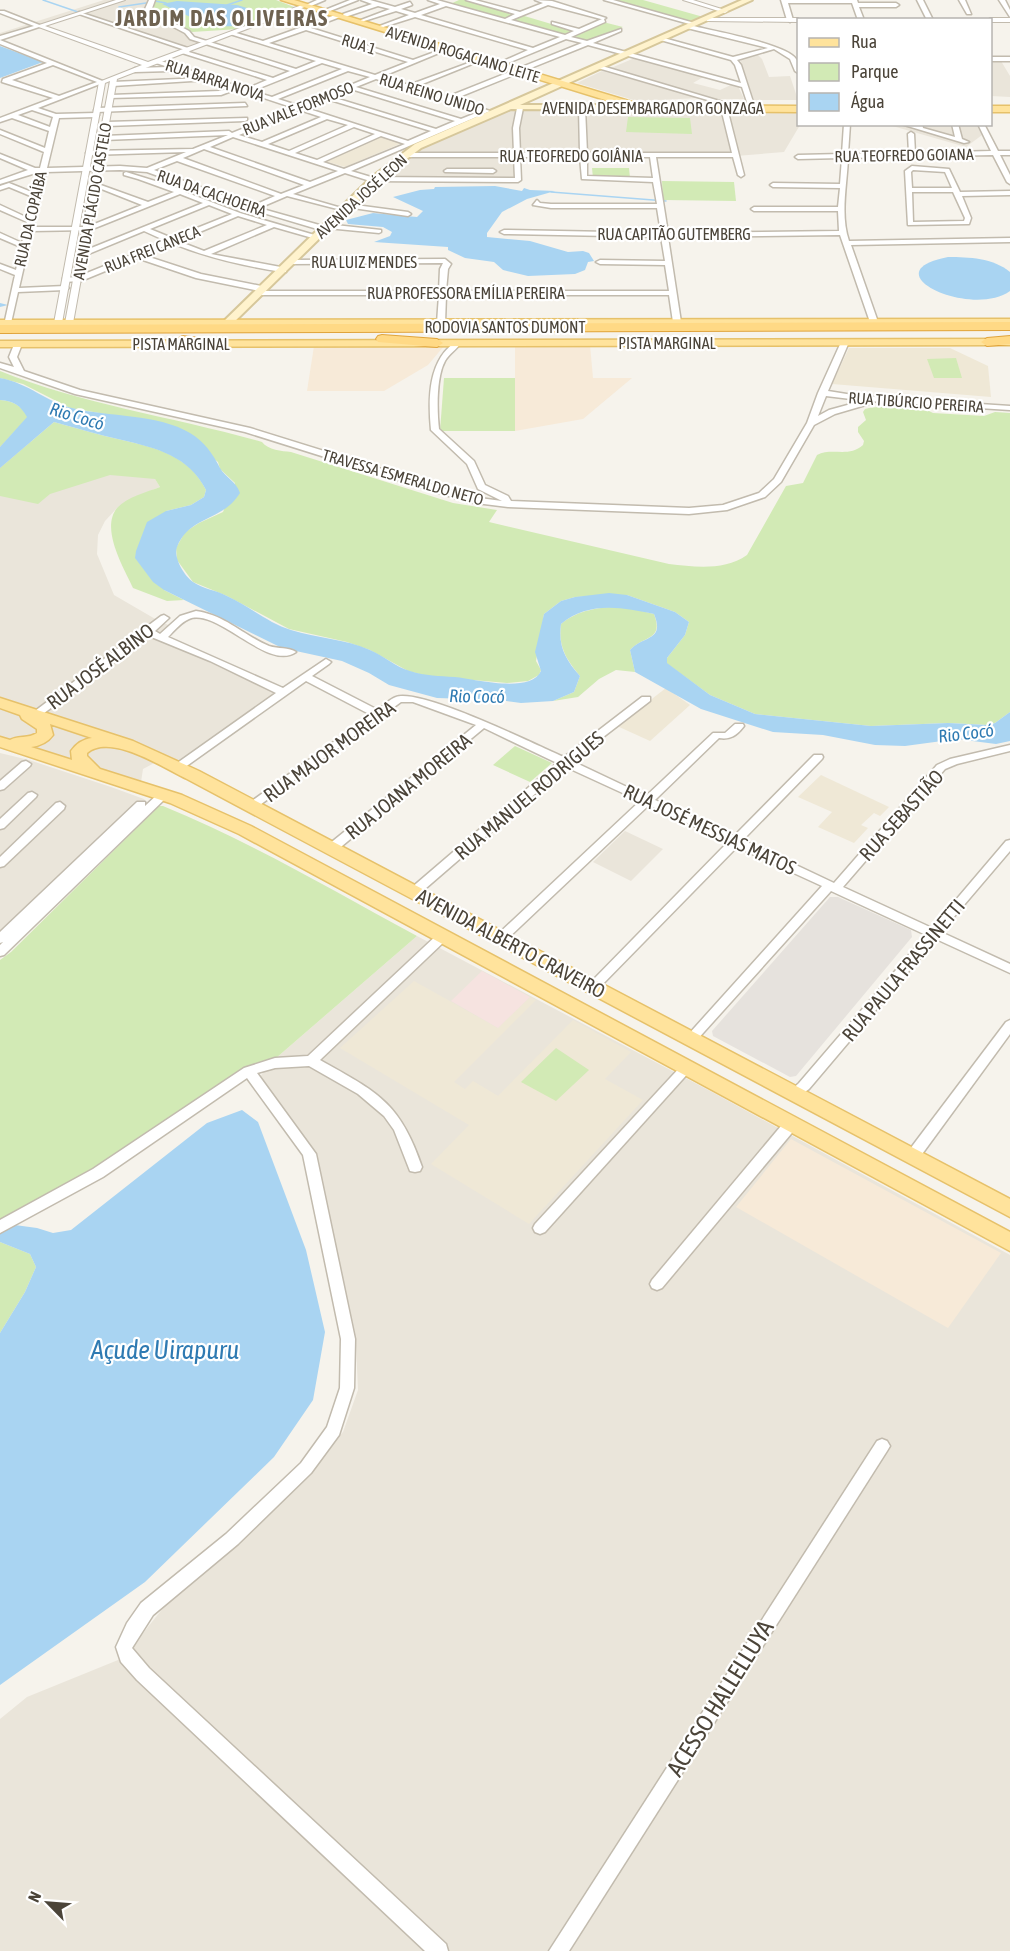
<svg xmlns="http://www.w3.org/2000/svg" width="1010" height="1951" font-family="'Asap Condensed',sans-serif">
  <rect width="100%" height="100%" fill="#f6f3ec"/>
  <g fill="#eae5da">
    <polygon points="104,0 150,0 146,9 203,43 189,48 83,13 0,38 0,33"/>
    <polygon points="757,54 762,59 769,77 790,76 798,100 754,100 740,59"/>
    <polygon points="637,57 705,76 693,83 720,90 733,84 738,86 744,99 717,99 611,68"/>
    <polygon points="991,60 1001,61 1010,76 1010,97 991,96"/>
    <polygon points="602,71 700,98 637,101 577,83"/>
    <polygon points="505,108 798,109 800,125 784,152 736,156 517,156 516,179 375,181 417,146"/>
    <polygon points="889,125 977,125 982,135 966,147"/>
    <polygon points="0,433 155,479 160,487 135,497 117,508 105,521 98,535 97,554 114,595 157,620 173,627 160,637 284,694 179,768 158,761 143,769 141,782 0,738"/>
    <polygon points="0,753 29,760 111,787 144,799 147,803 0,944"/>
    <polygon points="625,831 663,849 631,881 593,862"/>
    <polygon points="417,936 712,1092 1010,1255 1010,1951 0,1951 0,1719 27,1697 123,1658 168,1602 231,1547 343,1432 358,1390 356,1346 309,1162 260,1077 268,1065"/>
  </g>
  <g fill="#f7ead8">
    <polygon points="515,344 590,345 593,378 632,378 583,419 515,431"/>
    <polygon points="314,346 444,346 428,365 384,391 307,391"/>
    <polygon points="791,1139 1001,1253 948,1328 736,1207"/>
  </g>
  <polygon fill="#e6e2dd" points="830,897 838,897 911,930 912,937 796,1076 790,1077 713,1036 712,1031"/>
  <g fill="#efe8d6">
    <polygon points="303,8 329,17 291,30 264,22"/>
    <polygon points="379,136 402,143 345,167 325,161"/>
    <polygon points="849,348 950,348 988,366 991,397 832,384"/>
    <polygon points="666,688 690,705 650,741 617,726"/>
    <polygon points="821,775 889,807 880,816 874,813 861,825 868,828 854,843 818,827 832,812 798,797"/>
    <polygon points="414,981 498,1028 530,997 536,1000 454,1082 465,1089 473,1081 498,1096 573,1020 631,1052 605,1079 643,1100 529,1224 431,1164 469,1125 340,1048"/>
  </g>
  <polygon fill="#f6e3e0" points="482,971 530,997 498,1028 451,1001"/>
  <g fill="#d2eab5">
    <polygon points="156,0 276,0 294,7 257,19 239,29 192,32 152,11"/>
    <polygon points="459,0 467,0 516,14 503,19 450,4"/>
    <polygon points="610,0 643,0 707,18 694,23"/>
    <polygon points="521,15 575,31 563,36 509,20"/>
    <polygon points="603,22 623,27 589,41 570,37"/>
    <polygon points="628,117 690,118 692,134 626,132"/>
    <polygon points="592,168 629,168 630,178 593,178"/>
    <polygon points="662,181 734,182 736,201 663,200"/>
    <polygon points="956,358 962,378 934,378 927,359"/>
    <path d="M0 371C84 405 175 417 262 442 268 450 282 451 291 452L453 503 497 510 489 522 669 564C695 567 724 571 747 555L786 486 803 483 817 455C832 447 849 458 863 445L864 441 858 432V427L866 420 863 412 865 409C883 404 909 410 929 411L933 413 984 416 995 412 1010 413V712L995 723 988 725 948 723 871 726 755 714 710 695 666 663 667 658 685 635 689 622 675 612 627 595 575 597 561 601 544 614 536 661 541 670 539 675 528 681 507 683 427 676 408 671 370 650 347 642 289 629 227 596 193 582 177 560 176 548 185 532 199 523 223 512 235 483 220 469 218 462 170 425 70 408 23 384 0 378Z"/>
    <polygon points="444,378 515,378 515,431 440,431"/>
    <path d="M0 400C14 401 20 405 28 417L0 447Z"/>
    <path d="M54 422C77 428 99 435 122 440 156 448 189 455 206 490L204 497 191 505 166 511 164 590 184 600 167 601 133 588C124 568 100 529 117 508 127 497 147 492 160 487L155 479 110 475 50 494 38 504 0 496V468Z"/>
    <path d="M621 606 654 614C664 641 644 635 630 650L635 672 616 670 599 679 578 697 553 701 574 692 580 676C566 659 558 646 561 624 579 609 599 608 621 606Z"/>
    <polygon points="515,746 552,763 530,782 493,765"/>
    <path d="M159 806H163C251 842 334 891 417 936L268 1065 248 1071 4 1225 0 1223V960L11 952Z"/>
    <polygon points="556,1048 589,1070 556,1101 521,1082"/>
    <polygon points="0,1242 30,1254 36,1267 25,1292 0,1333"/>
  </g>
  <g fill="#a9d4f2">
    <path d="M177 1 237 5 247 8 246 20C227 38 183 13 162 4Z"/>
    <polygon points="0,46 43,62 0,78"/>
    <polygon points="495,186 522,191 524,188 530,190 555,191 527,199 502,212 487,233 487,237 530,241 568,252 583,251 589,253 594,261 588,262 585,270 575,274 528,276 503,270 494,262 465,258 448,250 448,247 374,242 390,236 392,232 383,227 348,224 346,220 373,213 417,217 423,211 393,197 420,190 434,189 435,187"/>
    <path d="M948 257C969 257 993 258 1010 272V291C971 319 869 272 948 257Z"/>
    <path d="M0 378C28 383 47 402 72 408 108 417 159 414 190 433 204 441 213 454 220 468 225 477 236 481 240 493 222 522 190 515 177 547 173 557 184 576 193 582 203 589 216 590 227 596 249 606 268 623 291 630 317 638 345 639 370 650 384 656 396 667 410 671 426 676 439 676 455 677 474 679 531 694 541 671L535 652 544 614 561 601 575 597 609 593 627 595 675 612 689 622 685 635 667 658V663L710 695 755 714 871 726 948 723 988 725 995 723 1010 712V741L996 744 957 739 905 746 875 745 823 735 773 732 701 709 635 672 630 650C644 635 665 641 654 614 622 607 588 601 561 624 558 646 565 659 580 676L574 692 553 701 521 703 499 700 437 698 389 685 369 673 342 661 282 648 164 590 153 582 135 558 136 551 147 522 166 511 191 505 204 497 206 490C189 456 156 448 122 440 99 435 77 428 54 422L0 468V447L27 417C20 405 14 401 0 400Z"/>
    <polygon points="242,1110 258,1122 306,1250 325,1332 313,1400 274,1457 145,1582 0,1685 0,1333 25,1292 36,1267 30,1254 0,1242 0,1223 37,1228 53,1233 71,1230 207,1123"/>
  </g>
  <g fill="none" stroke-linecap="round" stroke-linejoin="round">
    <g stroke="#a9d4f2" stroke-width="1.5">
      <polyline points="43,0 78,12"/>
      <polyline points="155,1 166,3"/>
      <polyline points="227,5 242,0"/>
      <polyline points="119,7 146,3"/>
      <polyline points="551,192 666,201"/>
    </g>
    <polygon fill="#a9d4f2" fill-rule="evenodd" points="0,303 8,305 0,307"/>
    <g stroke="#c2bbae" stroke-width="3">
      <g id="minor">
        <path d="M149 0H155L151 11 189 31 194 37 296 69 316 61 230 34 233 32 263 41 338 14 340 17 311 28 413 60 451 46V48L381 77 409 85 482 58V60L415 87 447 97 582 43 566 39 503 65 501 62 528 50 415 17 377 29V27L409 15 396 11 361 22V20L390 9 378 6 345 17 343 14 372 4 361 0H370L395 7 410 2 412 5 401 9 415 13 440 4 428 0H437L505 19 515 14 466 0H475L520 12 543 3 535 0 552 1 606 18 604 19 605 22 571 37 587 41 621 29V31L593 43 741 83 735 65 731 60 657 39 660 37 733 57 768 48 687 28 689 25C709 30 787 44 796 59 799 63 798 68 798 73L795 71 790 59 774 49 737 60 741 65 754 105 751 107 748 105 742 87 588 45 454 99 490 111 351 171 371 177 515 178 514 157H406L403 155 406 153H514L513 128 517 108 520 106 523 108 519 128 520 153H580L579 108 582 106 585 108 587 153H732L721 108 724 106 727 108 744 175 741 177 738 175 733 157H656L668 233 839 231 838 211H754L751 209 754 207H838L840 188 773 187 770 185 773 183 840 184 842 158 798 159 795 157 798 155 842 154 844 124H850L848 154 909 153 908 134 911 132 914 134 915 153 991 151 978 124H984L998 151H1010V155H1000L1010 175V184L1007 182 993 155 848 158C847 185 840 215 849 241L1010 238V242L851 245 878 322 874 324 870 322 840 235 668 237 681 322 677 324 673 322 669 295H446L445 323 441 325 437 323 439 295H259L255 293 260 291 196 278 137 258 81 281 63 282V278L77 277 166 241 144 231 86 255 79 253 203 203 180 194 90 230 32 231 19 288 65 286 69 288 65 290 18 292 11 323 4 325 15 275 0 269V264L16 270 21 247 0 238V233L22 243 27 222 0 210V205L28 218 33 197 9 187 0 190V186L9 183 34 193 39 172 0 184V180L28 170 0 158V154L35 168H40L44 152 0 134V130L45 148 49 131 12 118 0 122V118L53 98 2 82 3 79 47 63 0 44V40L105 82 38 108 56 114 96 113 99 115 96 117 59 118 47 168 120 166 147 168 186 152 89 155 86 153 89 151 193 149 228 135 104 140 101 138 104 136 229 131 232 133 294 108 249 93 244 94 243 92 237 89 221 95 109 98 111 95 220 91 231 88 208 80 113 86 110 84 113 82 202 78 173 69 170 71 135 72 132 70 135 68 168 67 156 63 158 60 246 89 267 80 182 53V51L185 50 79 14V12L191 49 189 52 273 78 290 71 190 39 185 33 147 13 145 9ZM548 5 601 19H602L579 29 552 22V24L574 31 565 35 511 20ZM446 6 560 37 533 48 421 15ZM306 30 408 62 375 75 269 43ZM322 63 342 69 272 97 252 91ZM53 65 97 82 59 96 12 80ZM348 71 370 77 300 106 278 99ZM376 79 481 111 461 119 356 87ZM351 89 455 121 436 129 332 97ZM327 99 431 131 408 141 306 108ZM32 110 53 117 50 127 18 115ZM300 110 321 117 262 142 239 135ZM327 119 348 125 289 151 268 144ZM354 127 375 134 317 160 295 153ZM381 136 405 144 344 169 323 162ZM233 137 338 171 310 182 210 147ZM204 149 304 185 281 194 183 158ZM520 157H580L582 179 653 182 657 204H551L540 203 537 200 533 205 551 208H657L661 233 504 230 500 232 504 234 661 237 665 261 600 260 596 262 600 264 665 265 669 291H446L448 269 451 264 445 259 291 260 287 262 291 264 443 263 440 269 439 291H265L266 287 201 274 143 255 172 243C208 258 244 266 283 272H286V268L211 254 274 227 316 239 320 237 318 236 240 213 185 192 184 190 126 172 124 173V175L138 179 174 192 148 202 98 184H94V186L142 205 87 227H33L46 172 120 170 147 172 250 209 324 231 327 228 379 233 381 232V230L326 224 323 226 259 208 287 196 345 211V209L293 194 345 173 370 181 518 182 521 180ZM587 157H650L653 178 587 176ZM177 161 275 196 252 206 154 170ZM209 205 232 214 172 238 150 229ZM238 216 267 225 204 251 178 241Z"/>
        <polygon points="317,0 325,0 311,6 306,5"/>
        <polygon points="350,0 358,0 330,11 325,10"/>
        <polygon points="604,0 613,0 698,24 693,25"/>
        <polygon points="781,0 857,0 858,3 896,3 899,5 896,7 859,7 864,20 858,20 852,3 788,3 793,20 790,22 787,20"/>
        <polygon points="917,0 923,0 933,20 927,20"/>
        <polygon points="959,0 965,0 971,14 967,14"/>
        <polygon points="999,0 1005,0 1010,10 1010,17"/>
        <polygon points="0,11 4,11 42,26 0,40 0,36 34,26 0,13"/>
        <rect x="990" y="57" width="20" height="4"/>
        <polygon points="598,66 602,66 733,105 728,106 598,68"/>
        <polygon points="245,103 247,106 97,112 94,110 97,108"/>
        <polygon points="247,118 247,120 245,121 107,126 104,124 107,122"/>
        <polygon points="901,124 922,124 923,128 955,137 952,124 958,124 962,139 969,142 964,143"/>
        <path d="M912 166 949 169 960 192 1010 191V195L962 196 971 218 969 224 908 225 905 171ZM913 170 945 172 952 188H912L911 172ZM912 192H953L965 218 964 221 913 222Z"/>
        <polygon points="447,169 493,169 496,171 493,173 445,172 444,171"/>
        <polygon points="348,204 408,212 411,214 408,216 346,207 345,206"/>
        <path d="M842 340 849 342 828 391 859 396 1010 406V410L869 401V404L835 414 814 425 781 482 765 497 727 510 689 514 508 507 468 502 245 432 75 394 0 368V363L14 367 9 357 15 342H21L22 344 17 357 24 371 80 390 250 428 472 497 502 501 478 489 467 464 431 430C428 399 428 359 457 341L461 343C456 350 449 354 445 361 436 377 437 412 439 429L474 461 485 485 508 496 511 501 689 508 723 505 759 493 774 479 807 423 818 393ZM826 396 859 400 862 401 829 410 818 416Z"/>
        <path d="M196 611C225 615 243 635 269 646 278 649 289 647 296 652 268 672 217 607 189 619 181 622 174 631 168 637L283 688 326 659 331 662 329 664 312 676 378 710C383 706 390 699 396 697 421 688 536 745 564 757L642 697H650V701L572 761 646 796 713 733H725L735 724H743L744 726C737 735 731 740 719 738L655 800 734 836 814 755H822L823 757 822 759 743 840 834 883 937 765 950 759 1010 745V751L957 764 945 769 843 887 932 928 1006 841 1010 840V851L941 932 1010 964V973L936 939 809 1089 798 1097H788L787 1094 799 1083 926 935 831 891 695 1042H687L685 1039 687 1036 822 886 737 847 597 990 593 991 587 987 589 984 728 842 649 805 505 941H497L495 938 497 935 640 801 566 767 418 895 414 896 408 892 410 889 557 763 484 728 336 851 332 852 326 848 328 845 476 725 413 702H401L253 810 248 806 249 803 371 715 306 681 181 770H173L172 768 173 766 276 693 210 661 149 636 40 716 36 717 31 714 161 616 164 615 169 618 155 631 160 634 180 616Z"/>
        <polygon points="26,761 31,764 30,766 4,789 0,790 0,781 22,762"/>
        <polygon points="32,792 37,795 36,797 4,828 0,829 0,819 28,793"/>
        <polygon points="163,792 168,795 167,797 4,955 0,956 0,945 3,942 0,943 0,932 137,802 145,802 145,806 159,793"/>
        <polygon points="60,802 65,806 64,809 4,866 0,867 0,857 56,803"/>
        <path d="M443 932 447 933 449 936 447 939 320 1060C377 1092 400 1102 422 1167L420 1171 415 1172 410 1171 394 1130 384 1116 358 1094 309 1066 275 1068 257 1073 316 1154 355 1339 354 1388 339 1435 311 1473 238 1544 153 1615 132 1648 149 1668 446 1944 448 1951H425L137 1680 121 1662 116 1647 127 1623 141 1603 226 1534 301 1463 327 1427 340 1388 341 1339 303 1155 247 1078 103 1177 0 1233V1220L93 1169 244 1068 275 1058 308 1056 439 933Z"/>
        <polygon points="1010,1020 1010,1034 917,1161 912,1162 907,1161 905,1157 907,1153 1006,1022"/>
        <polygon points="687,1062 691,1064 693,1067 691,1070 545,1232 540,1234 535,1232 533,1228 535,1224 683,1064"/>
        <polygon points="791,1119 796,1120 797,1124 796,1128 662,1288 657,1290 652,1288 650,1284 652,1280 786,1120"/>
        <polygon points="882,1439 887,1441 890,1446 887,1451 569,1951 549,1951 877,1441"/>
      </g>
    </g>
    <g stroke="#c2bbae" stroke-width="2">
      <g id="tertiary">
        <polygon points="116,0 125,0 45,26 148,62 302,5 307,6 117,79 73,323 69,326 65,323 110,81 105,83 62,323 58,326 54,323 99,82 142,65 36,26"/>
        <polygon points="683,0 693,0 728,11 725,13"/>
        <polygon points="705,18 798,18 801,20 798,22 707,21"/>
        <polygon points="990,18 1010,18 1010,22 990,22 990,20 987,20"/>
      </g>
    </g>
    <g stroke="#d6c79b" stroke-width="4">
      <polygon id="secondary" points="742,0 752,0 520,105 641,105 645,108 644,110 511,109 421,148 378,181 231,325 222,323 372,177 415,144"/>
    </g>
    <g stroke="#e6c16a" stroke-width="3">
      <g id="primary">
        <polygon points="281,0 294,0 642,105 798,106 798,112 641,111"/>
        <rect x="990" y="106" width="20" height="6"/>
        <polygon points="1010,319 1010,325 0,326 0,320"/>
        <polygon points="1010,339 1010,345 0,347 0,341"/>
        <path d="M0 698 133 741 199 771 1010 1199V1217L187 779C162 767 111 733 87 753V756L100 769 182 795 251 826 1010 1232V1251L239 834 170 803 0 747V737L10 740C18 735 28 739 37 733V729L22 719 20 715 0 708ZM50 724 92 738C83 739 76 744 71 751L72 760 31 747C40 746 48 742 53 735Z"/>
      </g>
    </g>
    <g stroke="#e0a43c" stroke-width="2">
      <g id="trunk">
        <polygon points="1010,322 1010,330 0,333 0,325"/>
        <polygon points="382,335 437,339 443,343 437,347 378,342 376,339 378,336"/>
        <polygon points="182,336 219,340 225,344 219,348 178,343 176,340"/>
        <polygon points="1010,336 1010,344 987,346 981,342 987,338"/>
      </g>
    </g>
    <use href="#minor" fill="#fff" fill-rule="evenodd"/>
    <use href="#tertiary" fill="#fff" fill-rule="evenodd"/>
    <use href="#secondary" fill="#fff3cd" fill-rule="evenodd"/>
    <use href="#primary" fill="#ffe39c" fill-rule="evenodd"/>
    <use href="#trunk" fill="#ffd985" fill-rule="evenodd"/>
  </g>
  <g text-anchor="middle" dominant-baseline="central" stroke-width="4.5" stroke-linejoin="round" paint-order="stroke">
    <g font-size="16" fill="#4b4439" stroke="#fff">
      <text transform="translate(359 44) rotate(17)">RUA 1</text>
      <text transform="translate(463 54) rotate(17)">AVENIDA ROGACIANO LEITE</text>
      <text transform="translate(215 80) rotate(18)">RUA BARRA NOVA</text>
      <text transform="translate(432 94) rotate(17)">RUA REINO UNIDO</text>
      <text transform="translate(298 108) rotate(-22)">RUA VALE FORMOSO</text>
      <text x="653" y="108">AVENIDA DESEMBARGADOR GONZAGA</text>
      <text transform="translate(904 155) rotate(-1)">RUA TEOFREDO GOIANA</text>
      <text x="571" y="156">RUA TEOFREDO GOIÂNIA</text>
      <text transform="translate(212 193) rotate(19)">RUA DA CACHOEIRA</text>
      <text transform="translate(361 196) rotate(-42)">AVENIDA JOSÉ LEON</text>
      <text transform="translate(92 201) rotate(-80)">AVENIDA PLÁCIDO CASTELO</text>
      <text transform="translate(30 219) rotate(-77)">RUA DA COPAÍBA</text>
      <text x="674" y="234">RUA CAPITÃO GUTEMBERG</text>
      <text transform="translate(152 249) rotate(-22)">RUA FREI CANECA</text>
      <text x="364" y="262">RUA LUIZ MENDES</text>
      <text x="466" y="293">RUA PROFESSORA EMÍLIA PEREIRA</text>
      <text x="505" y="327">RODOVIA SANTOS DUMONT</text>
      <text x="667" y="343">PISTA MARGINAL</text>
      <text x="181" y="344">PISTA MARGINAL</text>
      <text transform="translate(916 402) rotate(4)">RUA TIBÚRCIO PEREIRA</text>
      <text transform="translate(403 477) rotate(16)">TRAVESSA ESMERALDO NETO</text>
    </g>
    <g font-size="18" font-style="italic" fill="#2e7ab2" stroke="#fff">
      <text transform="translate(77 416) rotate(17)">Rio Cocó</text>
      <text transform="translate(477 696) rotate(1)">Rio Cocó</text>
      <text transform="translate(966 733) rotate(-7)">Rio Cocó</text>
    </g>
    <g font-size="20" fill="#4b4439" stroke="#fff">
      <text transform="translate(100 666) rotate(-37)">RUA JOSÉ ALBINO</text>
      <text transform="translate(329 751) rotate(-36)">RUA MAJOR MOREIRA</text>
      <text transform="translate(408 786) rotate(-39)">RUA JOANA MOREIRA</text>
      <text transform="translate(529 795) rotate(-40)">RUA MANUEL RODRIGUES</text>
      <text transform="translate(901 815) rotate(-48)">RUA SEBASTIÃO</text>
      <text transform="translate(710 829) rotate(25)">RUA JOSÉ MESSIAS MATOS</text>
      <text transform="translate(511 943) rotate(28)">AVENIDA ALBERTO CRAVEIRO</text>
      <text transform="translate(903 970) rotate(-50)">RUA PAULA FRASSINETTI</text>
    </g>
    <g font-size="22" font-weight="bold" letter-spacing="1.5" fill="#6e6250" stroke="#fff">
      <text x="222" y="18">JARDIM DAS OLIVEIRAS</text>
    </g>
    <g font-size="24" fill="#4b4439" stroke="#fff">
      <text transform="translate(720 1698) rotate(-58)">ACESSO HALLELLUYA</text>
    </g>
    <g font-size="26" font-style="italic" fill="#2e7ab2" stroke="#fff">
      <text x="165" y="1350">Açude Uirapuru</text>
    </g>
  </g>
  <rect x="797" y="18" width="195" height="108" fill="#ffffff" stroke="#b7b4b0" stroke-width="1.5"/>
  <rect x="809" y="38" width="30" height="9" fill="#ffe39c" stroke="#b7b4b0" stroke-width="1.5"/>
  <text x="851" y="48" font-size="18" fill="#4b4439">Rua</text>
  <rect x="809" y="63" width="30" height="18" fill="#d2eab5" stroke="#b7b4b0" stroke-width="1.5"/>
  <text x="851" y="78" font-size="18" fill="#4b4439">Parque</text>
  <rect x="809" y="93" width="30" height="18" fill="#a9d4f2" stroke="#b7b4b0" stroke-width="1.5"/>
  <text x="851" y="108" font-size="18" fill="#4b4439">Água</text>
  <g transform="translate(48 1903) rotate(295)" stroke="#ffffff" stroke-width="4.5" paint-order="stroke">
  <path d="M0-4.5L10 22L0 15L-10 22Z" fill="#4b4439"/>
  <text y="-9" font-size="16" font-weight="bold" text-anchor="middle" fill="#4b4439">N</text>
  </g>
</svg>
